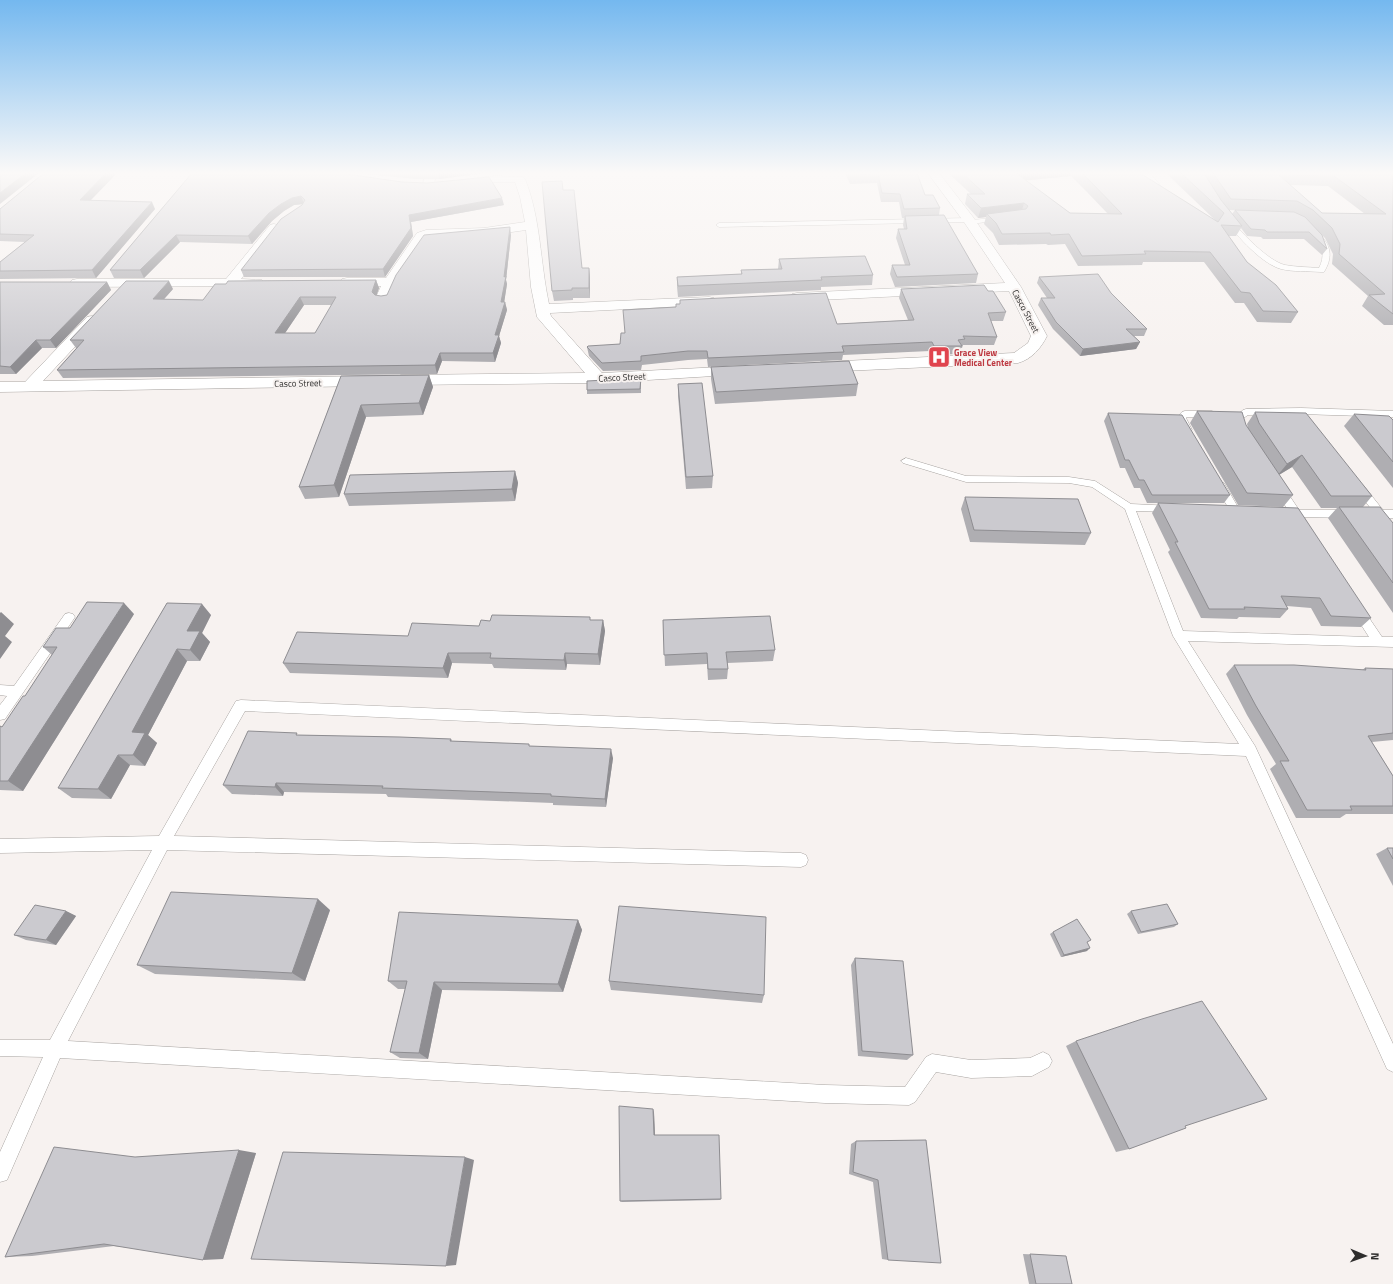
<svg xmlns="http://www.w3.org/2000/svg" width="1393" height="1284" font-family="'Titillium Web',sans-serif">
  <rect width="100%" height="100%" fill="#f7f2f0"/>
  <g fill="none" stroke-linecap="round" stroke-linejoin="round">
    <g stroke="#a8a4a1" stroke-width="1">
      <g id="lane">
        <polygon points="1143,173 1150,173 1160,185 1160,187 1156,187"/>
        <polygon points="1001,217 1003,218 1003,220 970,224 967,222 719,227 716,225 719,223 969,218 972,220"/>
        <path d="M1227 220H1231C1242 233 1268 261 1285 265 1296 267 1308 267 1319 268 1325 256 1323 247 1315 237L1321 236C1332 247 1332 259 1324 272H1321C1308 271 1293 272 1281 269 1262 264 1237 236 1226 221Z"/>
        <polygon points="1301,408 1393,411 1393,417 1301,414 1248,415 1239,421 1234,418 1243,410 1246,409"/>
        <polygon points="1185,411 1212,411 1217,414 1212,417 1187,417 1186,418 1192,430 1187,433 1184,432 1176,418 1182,412"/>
        <polygon points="906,458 966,476 1069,477 1095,481 1131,504 1174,506 1175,508 1174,510 1170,512 1136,511 1183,631 1369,637 1351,609 1353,606 1357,605 1361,606 1382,637 1393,637 1393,647 1188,641 1255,746 1393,1044 1393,1072 1387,1069 1246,756 245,711 174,836 801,853 806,855 808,860 806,865 801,867 167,850 68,1041 825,1085 905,1087 926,1057 932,1054 971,1060 1030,1058 1043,1052 1049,1055 1052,1061 1049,1067 1032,1076 971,1078 936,1072 915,1102 909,1105 825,1103 60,1058 7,1180 0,1182 0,1152 43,1057 0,1056 0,1040 50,1040 152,850 0,853 0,839 159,836 236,701 241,700 1239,744 1173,636 1125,509 1092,487 1069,483 966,482 903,463 901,461"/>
        <polygon points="1220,482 1224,483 1239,509 1238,511 1230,511 1229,509 1215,485"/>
        <polygon points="1359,484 1363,485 1383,510 1393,510 1393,518 1388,518 1393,524 1393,535 1389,534 1377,518 1366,517 1365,514 1366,511 1372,510 1354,487"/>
        <polygon points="1279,485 1283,486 1299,510 1348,510 1352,511 1353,514 1352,517 1348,518 1304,517 1306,521 1305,524 1297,524 1293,517 1286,516 1285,513 1288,510 1274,488"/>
        <polygon points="69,613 73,614 75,617 73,620 5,719 0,720 0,705 7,696 0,695 0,685 14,686 65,614"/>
      </g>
    </g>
    <g stroke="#a8a4a1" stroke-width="1">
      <g id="street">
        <polygon points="425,173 437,173 433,187 425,187 423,185"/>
        <path d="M928 173H939L973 217 1021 287 1047 336C1041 348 1032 359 1018 363L821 372 815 370 813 367 815 364 821 362 1014 353 1028 343 1031 336 1009 291 797 301 792 300 790 297 792 294 797 293 1005 283 964 222Z"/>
        <path d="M495 176 523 177 525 179C541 219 540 262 549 304L709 297 714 298 716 301 714 304 709 305 550 313 551 316 602 373 741 366 747 368 749 371 747 374 598 383 401 385 395 383 393 380 395 377 401 375 585 373 537 317 531 287 526 230 484 236 432 237 427 239 397 282 389 298 384 299 379 298 377 295 381 286H347L342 285 340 282 342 279 347 278H386L417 233 426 230 484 228 525 222 520 197 515 182H495L460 186 456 185 454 183 456 181 460 180Z"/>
        <polygon points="274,224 278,225 280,228 241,279 262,280 264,283 262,286 77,287 72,286 70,283 72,280 77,279 226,279 270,225"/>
        <polygon points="92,316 97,317 99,320 97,323 43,381 369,376 375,378 377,381 375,384 369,386 0,392 0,382 25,382 87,317"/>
      </g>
    </g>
    <use href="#lane" fill="#fff" fill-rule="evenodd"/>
    <use href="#street" fill="#fff" fill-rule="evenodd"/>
  </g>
  <g fill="#afaeb2" fill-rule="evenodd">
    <polygon points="44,173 117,173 91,200 155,209 96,278 0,279 0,262 25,242 0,241 0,209"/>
    <polygon points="192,173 504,205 411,222 413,236 385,277 244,277 241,270 303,204 294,205 284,211 272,221 252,244 180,242 144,278 114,278 110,270"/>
    <polygon points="355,173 487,173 439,179 415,179"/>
    <polygon points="497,173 537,173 537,174"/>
    <polygon points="845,173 917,173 925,195 940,208 939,215 978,274 976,283 895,287 890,274 892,265 905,265 896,238 898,229 904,229 903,225 904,218 902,218 899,202 881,202 877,183 850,184"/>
    <path d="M948 173H1140L1216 221 1166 173H1393V325H1384L1362 306 1368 296 1332 264 1333 254 1325 238 1322 235 1327 249 1322 255 1304 239H1263L1261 237 1247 236 1241 228 1236 236H1228L1247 262 1298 312 1291 323 1257 322 1244 303H1235L1204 262H1143L1142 265 1078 266 1065 244 1048 245 1046 244 999 245 993 233 984 224 986 217 978 218 965 204 967 194H971ZM1071 176 1086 191 1108 214 1070 213 1025 180ZM1290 185 1328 186 1365 214 1322 213ZM1229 210 1291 212 1235 210 1232 214Z"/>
    <path d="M511 235 506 280 507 284 504 302H505L507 310 499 336 501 343 495 362 442 361 437 374 63 378 57 370 77 348H76L70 340 173 289 164 299 203 300 226 284 376 280 379 288 376 296H381L387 295ZM304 305H332L315 333H285Z"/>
    <polygon points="779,259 873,275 872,285 821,287 821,290 678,297 677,287 677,277 741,274 741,270 778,269"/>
    <polygon points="582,268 589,268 590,277 590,298 573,298 573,300 554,301 552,291"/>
    <polygon points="1039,277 1111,293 1147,329 1144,336 1134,336 1140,342 1136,349 1080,356 1053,329 1038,305 1041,298 1047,298 1037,283"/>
    <polygon points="0,282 107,282 111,290 56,348 42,348 16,374 0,374"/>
    <polygon points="901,289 988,291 1006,312 1003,321 991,321 997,337 994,345 963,345 962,348 961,348 959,354 931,355 930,351 843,355 842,360 708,367 707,359 688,360 642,365 641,370 603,371 589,356 587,347 620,344 625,333 676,307 680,304 680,300 837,324 908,320 899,298"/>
    <polygon points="711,367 858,384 856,396 715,404 711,379"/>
    <polygon points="429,375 433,387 423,415 366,417 339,497 305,499 299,487 341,376"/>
    <polygon points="641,378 641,393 587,394 587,390"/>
    <polygon points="678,384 713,476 712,488 686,489 678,396"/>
    <polygon points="1197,411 1246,425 1248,428 1247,424 1255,412 1372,496 1363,507 1393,523 1393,613 1328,518 1337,508 1321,508 1292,467 1279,475 1293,495 1283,507 1238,505 1190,423"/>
    <polygon points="1108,413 1230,495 1224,503 1147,503 1140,488 1134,488 1125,468 1120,468 1104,421"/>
    <polygon points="1354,414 1393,420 1393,488 1344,426"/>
    <polygon points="515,471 518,483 515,501 349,506 344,494"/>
    <polygon points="965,497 1091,533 1085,545 970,542 961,509"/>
    <polygon points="1158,503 1371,618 1361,627 1321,626 1311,608 1287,606 1288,609 1280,618 1239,617 1237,619 1201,618 1168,552 1170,550 1152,513"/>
    <polygon points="167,603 211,615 202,633 210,642 200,661 187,661 148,735 157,743 145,766 130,765 111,799 72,798 58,788"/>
    <polygon points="134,614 23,791 0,790 0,726 2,727 25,696 52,655 43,647 70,628"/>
    <polygon points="590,620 603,620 605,631 600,665 567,664 566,670 494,668 492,664 452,663 448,678 290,673 283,663 408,636 479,626 490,621"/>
    <polygon points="663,620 775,650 773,661 727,663 728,669 727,679 708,680 707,664 665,666"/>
    <polygon points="1234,665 1362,670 1365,668 1393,669 1393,740 1372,742 1393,776 1393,814 1346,814 1340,818 1296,818 1270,769 1276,764 1247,715 1226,674"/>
    <polygon points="299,735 451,739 452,741 530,746 613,758 606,807 553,805 553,803 388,797 386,794 284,792 283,796 232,794 223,785"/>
    <polygon points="1387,848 1393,848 1393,886 1376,854"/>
    <polygon points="330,910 305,981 155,974 137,965"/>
    <polygon points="66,911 76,916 56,945 26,940 14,935"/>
    <polygon points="1131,911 1178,924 1174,927 1138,934 1127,914"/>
    <polygon points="578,920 582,930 563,992 442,990 428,1059 400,1058 390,1052 405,989 398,989 388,981"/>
    <polygon points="1053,932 1087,943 1087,951 1061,957 1050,934"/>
    <polygon points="855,958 913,1055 907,1060 858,1056 851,965"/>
    <polygon points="609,981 764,995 762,1003 611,990"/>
    <polygon points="1076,1041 1185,1126 1129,1149 1116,1152 1066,1046"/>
    <polygon points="653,1109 654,1113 655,1135 721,1199 720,1200 622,1202 620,1201"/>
    <polygon points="926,1140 888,1260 882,1259 873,1182 849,1174 851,1144 856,1141"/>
    <polygon points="256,1153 223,1259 114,1246 32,1256 5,1257 135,1157"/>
    <polygon points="1023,1254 1066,1256 1072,1284 1029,1284"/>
  </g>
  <g fill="#8e8d91">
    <polygon points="26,173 39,173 0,204 0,193"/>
    <polygon points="106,173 117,173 84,207 80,200"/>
    <polygon points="438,173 487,173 439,179"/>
    <polygon points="1014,173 1071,173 1071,176 1011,182"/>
    <polygon points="301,196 304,204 294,205 284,211 272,221 252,244 248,236 269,213 281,204 292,198"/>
    <polygon points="502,198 504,205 411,222 413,236 385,277 383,269 409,215"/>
    <polygon points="152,202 155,209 96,278 92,270"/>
    <polygon points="1024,203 1021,214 987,214 986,217 978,218 981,208"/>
    <polygon points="510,227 511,235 506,280 507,284 503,310 501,302"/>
    <polygon points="176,235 180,242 144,278 140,270"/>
    <polygon points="589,268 590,277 590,298 589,288"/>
    <polygon points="376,280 379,288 375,300 372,292"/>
    <polygon points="169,281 173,289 157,307 153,299"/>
    <polygon points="107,282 111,290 56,348 50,340"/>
    <polygon points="300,297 304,305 279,342 275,333"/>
    <polygon points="505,302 507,310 499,336 501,343 495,362 493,353 495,335"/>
    <polygon points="36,340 42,348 16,374 10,367"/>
    <polygon points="1140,342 1136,349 1080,356 1083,349"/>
    <polygon points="440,353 442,361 437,374 435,365"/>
    <polygon points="429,375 433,387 423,415 419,403"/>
    <polygon points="361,405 366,417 339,497 334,485"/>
    <polygon points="1302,455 1292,467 1277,476 1287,464"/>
    <polygon points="515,471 518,483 515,501 512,489"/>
    <polygon points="124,603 134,614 23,791 8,781"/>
    <polygon points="202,604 211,615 202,633 210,642 200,661 190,650 187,631"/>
    <polygon points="1,612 14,624 5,636 12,642 0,659 0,613"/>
    <polygon points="603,620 605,631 600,665 598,654"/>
    <polygon points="177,649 187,661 148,735 157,743 145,766 133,755 132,732"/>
    <polygon points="448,653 452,663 448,678 443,668"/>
    <polygon points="565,653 567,664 566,670 564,660"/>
    <polygon points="611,749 613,758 606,807 605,799"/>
    <polygon points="118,755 130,765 111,799 98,789"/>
    <polygon points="276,783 284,792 283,796 275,787"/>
    <polygon points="318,899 330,910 305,981 292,973"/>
    <polygon points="66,911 76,916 56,945 46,940"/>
    <polygon points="578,920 582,930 563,992 558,984"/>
    <polygon points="1090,948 1087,951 1061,957 1064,955"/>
    <polygon points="434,982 442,990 428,1059 419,1053"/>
    <polygon points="653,1109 654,1113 655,1138 654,1135"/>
    <polygon points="239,1150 256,1153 223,1259 203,1260"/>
    <polygon points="465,1157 474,1160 456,1265 446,1266"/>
  </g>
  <g fill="#cbcacf" stroke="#8e8d91" fill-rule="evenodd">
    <polygon points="0,173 26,173 0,193"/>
    <polygon points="44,173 106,173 80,200 152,202 92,270 0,271 0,262 34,235 0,234 0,209"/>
    <polygon points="192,173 339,173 402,182 427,183 489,177 502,198 409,215 411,228 383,269 241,270 281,219 302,205 305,200 301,196 292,198 281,204 269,213 248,236 176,235 140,270 110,270"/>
    <polygon points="850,173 917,173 925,195 933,195 940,208 904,209 900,194 882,193 878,174 851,175"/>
    <polygon points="962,173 1016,173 1070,213 1122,214 1090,181 1082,173 1140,173 1218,222 1224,213 1181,173 1204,173 1221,200 1242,226 1221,225 1247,262 1276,285 1298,312 1263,311 1250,293 1241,292 1210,252 1144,251 1146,254 1082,256 1069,234 1051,235 1050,233 1002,234 996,223 987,214 1026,209 1028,206 1024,203 981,208 967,194 985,194"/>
    <path d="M1213 173H1393V314L1369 295 1385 294 1339 254 1340 244 1332 228 1313 210 1297 201 1231 199ZM1279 175 1334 176 1386 214 1322 213Z"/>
    <polygon points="562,181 563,190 574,190 582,268 589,268 589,288 572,288 572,290 552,291 542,182"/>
    <polygon points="1235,210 1294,212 1305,217 1322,235 1327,249 1309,232 1267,232 1265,230 1251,229"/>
    <polygon points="944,215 978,274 897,277 892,265 910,265 898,229 907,229 905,216"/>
    <path d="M510 227 504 277 506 276 501 302H505L495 335H499L493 353H440L435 365 57 370 84 340H70L126 281H169L153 299 203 300 215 284H226L228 281 376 280 372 292 375 295 381 296 387 295 396 275 424 235ZM300 297H336L315 333H275Z"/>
    <polygon points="865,256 873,275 821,277 822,280 678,286 677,277 742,274 741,270 782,269 779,259"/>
    <polygon points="1098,274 1111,293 1147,329 1126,329 1140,342 1083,349 1056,322 1041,298 1055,298 1039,277"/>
    <polygon points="0,282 107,282 50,340 36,340 10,367 0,366"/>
    <polygon points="984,285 988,291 993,291 1006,312 988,313 997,337 963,336 965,339 958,340 962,346 934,346 932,342 842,346 844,352 708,358 707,351 688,351 641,356 641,361 602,363 587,347 588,346 620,344 621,333 625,333 623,310 676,307 676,304 680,304 680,300 826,293 837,324 914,320 901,289"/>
    <polygon points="849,361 858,384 716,392 711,367"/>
    <polygon points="429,375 419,403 361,405 334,485 299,487 341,376"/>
    <polygon points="641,378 640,389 587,390 587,381"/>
    <polygon points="702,383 713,476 686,477 678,384"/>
    <polygon points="1197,411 1242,412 1246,425 1293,495 1247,493"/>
    <polygon points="1255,412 1306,413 1372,496 1331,496 1302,455 1287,464 1259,423"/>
    <polygon points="1108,413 1182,415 1230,495 1152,495 1144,480 1139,480 1129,460 1125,460"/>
    <polygon points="1354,414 1389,416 1393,420 1393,462"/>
    <polygon points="515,471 512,489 344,494 350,475"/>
    <polygon points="965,497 1078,499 1091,533 974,530"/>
    <polygon points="1158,503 1298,508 1371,618 1331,616 1320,598 1281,596 1288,609 1244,607 1245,609 1209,609 1175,542 1178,542"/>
    <polygon points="1339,507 1380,507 1393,523 1393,583"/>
    <polygon points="87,602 124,603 8,781 0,781 0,726 2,727 23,696 25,696 57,647 43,647 56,628 70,628"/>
    <polygon points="167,603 202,604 187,631 200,631 190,650 177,649 132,732 145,733 133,755 118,755 98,789 58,788"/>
    <polygon points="492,615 590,617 590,620 603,620 598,654 565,653 564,660 490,658 491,653 448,653 443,668 283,663 297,632 408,636 412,623 479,626 481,620 490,621"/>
    <polygon points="770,616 775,650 726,652 728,669 708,669 707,653 664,655 663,620"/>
    <polygon points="1234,665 1294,665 1366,670 1365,668 1393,669 1393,733 1368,736 1393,776 1393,806 1350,806 1352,810 1307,810 1280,761 1289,761 1256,706"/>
    <polygon points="248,731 297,733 296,735 400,737 451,739 450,741 529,744 529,746 611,749 605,799 551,796 551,794 382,788 383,786 276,783 275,787 223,785"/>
    <polygon points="1387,848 1393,848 1393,859"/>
    <polygon points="171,892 318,899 292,973 137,965"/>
    <polygon points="1167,904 1178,924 1141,932 1131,911"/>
    <polygon points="35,905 66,911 46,940 14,935"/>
    <polygon points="619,906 766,917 764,995 609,981"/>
    <polygon points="399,912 578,920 558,984 434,982 419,1053 390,1052 407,981 388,981"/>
    <polygon points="1077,919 1091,940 1087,942 1090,948 1064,955 1053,932"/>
    <polygon points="855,958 903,961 913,1055 862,1051"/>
    <polygon points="1202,1001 1267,1099 1185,1126 1186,1128 1129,1149 1076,1041 1142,1019"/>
    <polygon points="619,1106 653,1109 654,1135 719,1135 721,1199 620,1201"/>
    <polygon points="926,1140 941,1263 888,1260 878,1180 853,1172 856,1141"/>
    <polygon points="54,1147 135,1157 239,1150 203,1260 104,1244 5,1257"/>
    <polygon points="283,1152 465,1157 446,1266 251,1259"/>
    <polygon points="1030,1254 1066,1256 1072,1284 1036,1284"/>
  </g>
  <linearGradient id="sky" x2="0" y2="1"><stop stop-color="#74b8ef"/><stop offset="0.49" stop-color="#fbf9f8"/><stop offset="1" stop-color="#fbf9f8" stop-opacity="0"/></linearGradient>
  <rect width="1393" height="353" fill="url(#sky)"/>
  <defs>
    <g id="hospital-square" transform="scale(1.15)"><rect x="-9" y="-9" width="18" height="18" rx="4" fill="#e0444e" stroke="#f7f2f0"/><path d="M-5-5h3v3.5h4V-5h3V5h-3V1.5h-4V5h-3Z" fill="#fff"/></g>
  </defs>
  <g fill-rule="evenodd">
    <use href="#hospital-square" x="939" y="357"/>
  </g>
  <g text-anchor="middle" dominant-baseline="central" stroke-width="4" stroke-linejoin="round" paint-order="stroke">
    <g font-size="9" fill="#2e2d2c" stroke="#f7f2f0">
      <text transform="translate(1026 311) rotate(62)">Casco Street</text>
      <text transform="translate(622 377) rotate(-3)">Casco Street</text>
      <text transform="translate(298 383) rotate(-1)">Casco Street</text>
    </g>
    <g font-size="9" font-weight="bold" fill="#be3a42" stroke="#f7f2f0" text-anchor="start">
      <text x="954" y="352">Grace View<tspan x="954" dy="10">Medical Center</tspan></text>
    </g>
  </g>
  <g transform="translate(1365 1256) rotate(92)" stroke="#f7f2f0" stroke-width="3" paint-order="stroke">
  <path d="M0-3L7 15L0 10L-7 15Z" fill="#2e2d2c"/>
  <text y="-6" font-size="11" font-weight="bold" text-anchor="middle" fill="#2e2d2c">N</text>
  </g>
</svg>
